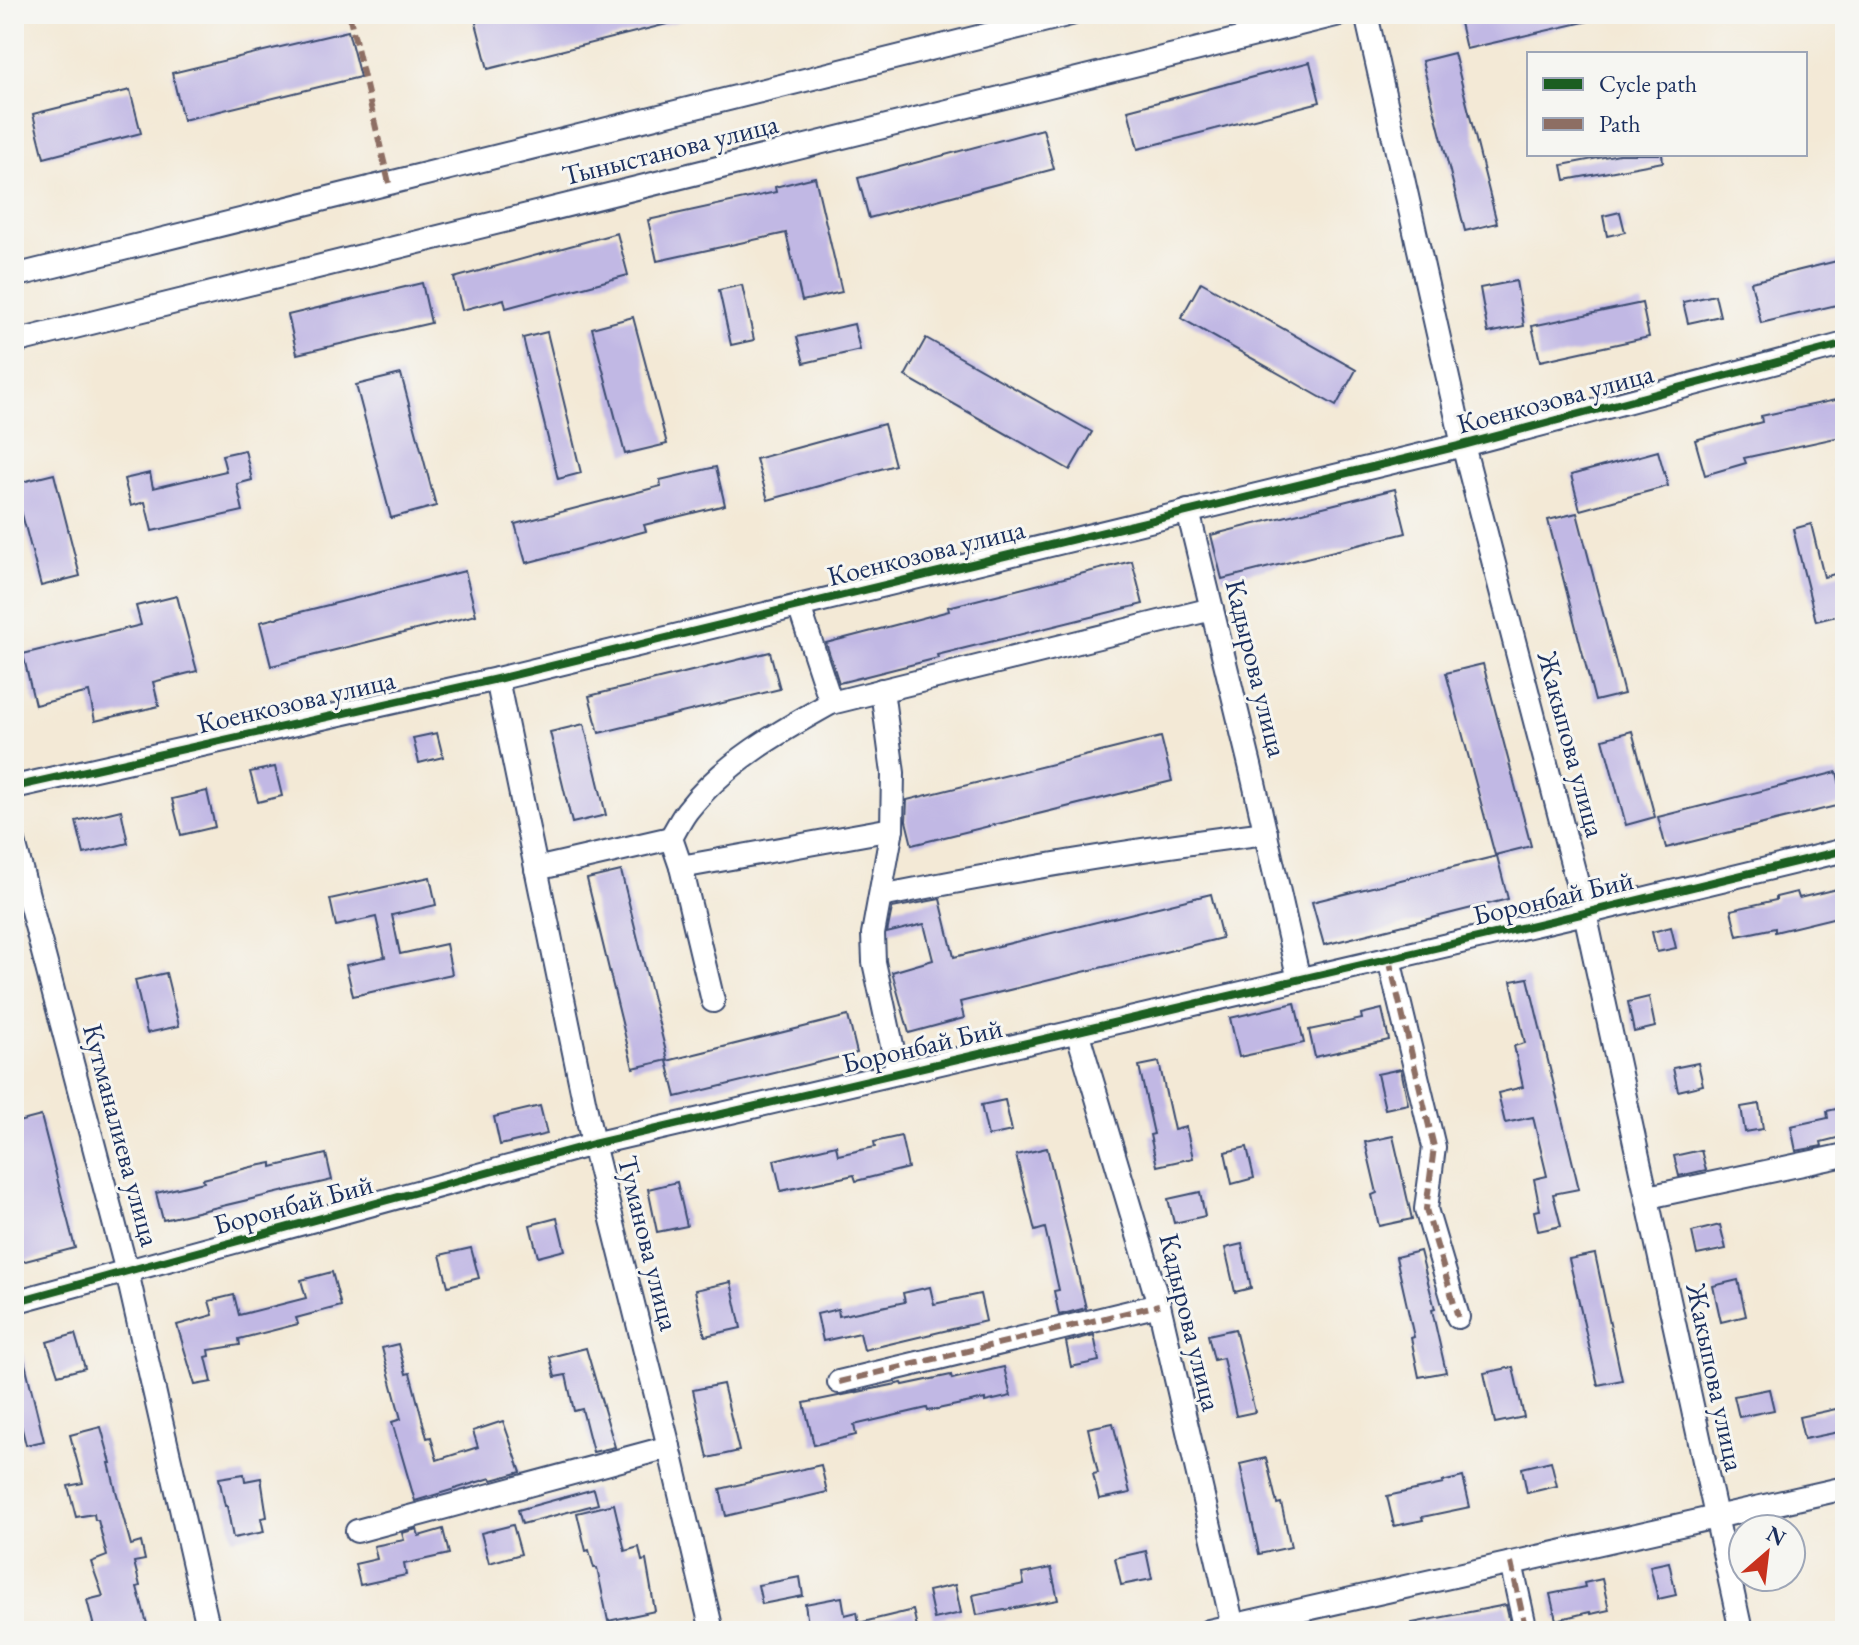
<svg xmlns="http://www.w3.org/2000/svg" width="1859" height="1645" font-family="'EB Garamond',serif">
  <rect width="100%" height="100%" fill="#f6f6f2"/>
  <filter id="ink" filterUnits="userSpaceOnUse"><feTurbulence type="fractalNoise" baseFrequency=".0125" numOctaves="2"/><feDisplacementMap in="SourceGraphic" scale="16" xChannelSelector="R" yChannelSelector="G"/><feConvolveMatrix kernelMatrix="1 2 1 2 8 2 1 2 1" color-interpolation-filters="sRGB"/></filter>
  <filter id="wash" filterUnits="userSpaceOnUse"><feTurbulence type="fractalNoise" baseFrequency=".006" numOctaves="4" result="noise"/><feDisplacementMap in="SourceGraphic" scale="32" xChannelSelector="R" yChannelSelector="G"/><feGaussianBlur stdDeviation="1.8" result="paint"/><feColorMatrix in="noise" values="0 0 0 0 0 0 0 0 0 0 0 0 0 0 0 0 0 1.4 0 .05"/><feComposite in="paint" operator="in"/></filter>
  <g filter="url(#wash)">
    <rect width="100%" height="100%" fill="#f3e9d6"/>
    <g id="blocks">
      <g fill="#c1b8e4">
        <polygon points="497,14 682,14 683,20 488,69 475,19"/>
        <polygon points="1458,14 1588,14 1589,21 1466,49"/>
        <polygon points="348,31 360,77 183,120 172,73"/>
        <polygon points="1454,53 1497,223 1465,231 1422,61"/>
        <polygon points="1310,62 1320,102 1138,149 1128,110"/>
        <polygon points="130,90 141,133 44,158 33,114"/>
        <polygon points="1043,129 1054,169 869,218 858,178"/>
        <polygon points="1619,154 1662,154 1663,162 1565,180 1562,165"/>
        <polygon points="815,177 842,292 802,301 786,233 657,261 648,220 776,192 775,187"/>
        <polygon points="1620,212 1625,232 1607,236 1603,216"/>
        <polygon points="617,233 628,275 506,308 504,299 462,310 454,278"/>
        <polygon points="1845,259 1845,303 1761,323 1751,282"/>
        <polygon points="1516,281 1524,326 1488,333 1480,288"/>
        <polygon points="1201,282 1356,370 1336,406 1181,318"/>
        <polygon points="422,283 431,323 297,354 288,315"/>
        <polygon points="742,285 754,340 731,345 719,290"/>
        <polygon points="1715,295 1720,316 1688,323 1683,302"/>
        <polygon points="1642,303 1649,337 1540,361 1532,326"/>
        <polygon points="633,317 667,444 625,454 592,328"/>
        <polygon points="854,324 860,350 804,363 797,337"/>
        <polygon points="547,332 581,473 558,479 523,338"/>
        <polygon points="926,338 1092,432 1070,470 905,376"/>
        <polygon points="401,374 436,506 391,518 356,385"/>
        <polygon points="1845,398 1845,436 1744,458 1746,463 1705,475 1695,440 1762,422 1761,416"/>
        <polygon points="884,424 895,465 768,500 756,459"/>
        <polygon points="245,450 252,480 237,484 243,511 152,531 145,502 131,506 124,479 150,473 153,488 226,471 222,455"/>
        <polygon points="1658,451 1668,486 1580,510 1571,475"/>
        <polygon points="716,467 725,505 644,525 646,531 526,563 515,524 661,486 660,480"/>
        <polygon points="54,474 80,576 41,586 14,484"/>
        <polygon points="1395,489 1406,533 1222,579 1211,535"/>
        <polygon points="1577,513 1624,694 1595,701 1548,520"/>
        <polygon points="1811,524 1824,577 1845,571 1845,614 1816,621 1793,529"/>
        <polygon points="1132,561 1143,604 937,655 938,658 839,683 826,643 949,611 948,607"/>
        <polygon points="465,571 476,615 271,666 260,622"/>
        <polygon points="177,596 197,671 153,682 159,706 95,721 89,692 35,705 23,654 141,625 136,606"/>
        <polygon points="770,652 780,689 599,733 589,696"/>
        <polygon points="1483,664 1531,846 1495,855 1446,673"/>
        <polygon points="584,724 606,815 572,823 550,732"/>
        <polygon points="1632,731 1655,817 1626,825 1603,739"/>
        <polygon points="437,733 443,757 419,763 413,738"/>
        <polygon points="1161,737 1172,781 912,845 906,821 907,800"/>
        <polygon points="275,767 282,796 258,802 250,772"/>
        <polygon points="1837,772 1844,804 1666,848 1658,817"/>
        <polygon points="207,791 215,827 181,835 172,799"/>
        <polygon points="121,810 128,843 84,854 76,821"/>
        <polygon points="1497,856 1508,899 1324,945 1312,902"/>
        <polygon points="621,871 668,1060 633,1068 587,879"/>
        <polygon points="430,877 436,905 392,915 400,954 446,944 452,974 353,996 346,965 385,957 376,917 336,926 330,899"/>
        <polygon points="1845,887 1845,915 1775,932 1775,928 1737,936 1731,910 1776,900 1776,897 1797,892 1799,898"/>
        <polygon points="1211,894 1222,938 960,1002 964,1018 909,1033 892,972 933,960 924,924 887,933 892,908 940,899 954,957"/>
        <polygon points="1671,927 1676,948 1657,952 1652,932"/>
        <polygon points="166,973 179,1026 147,1033 135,980"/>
        <polygon points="1528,978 1579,1189 1553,1194 1561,1226 1538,1231 1534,1211 1540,1210 1534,1179 1547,1176 1533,1117 1505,1123 1498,1093 1523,1087 1514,1046 1525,1043 1511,981"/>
        <polygon points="1649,997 1655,1027 1634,1032 1628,1002"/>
        <polygon points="1295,1003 1304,1043 1239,1057 1230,1018"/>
        <polygon points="1382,1009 1389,1040 1315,1057 1309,1030 1362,1019 1361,1014"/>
        <polygon points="848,1016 857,1053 676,1097 667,1061"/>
        <polygon points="1159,1062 1174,1130 1186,1127 1193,1158 1157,1166 1150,1135 1154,1134 1139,1066"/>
        <polygon points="1698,1063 1703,1085 1678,1091 1673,1068"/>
        <polygon points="1401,1069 1408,1104 1385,1109 1377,1074"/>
        <polygon points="1005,1100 1012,1131 988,1136 981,1105"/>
        <polygon points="1759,1104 1763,1129 1745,1132 1741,1107"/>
        <polygon points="540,1106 547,1134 500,1145 494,1117"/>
        <polygon points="1845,1107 1845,1136 1821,1142 1822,1146 1796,1151 1791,1126 1828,1118 1827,1111"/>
        <polygon points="41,1116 75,1248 14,1264 14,1123"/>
        <polygon points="901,1136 908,1168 856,1181 854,1175 781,1191 774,1160 836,1145 838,1155 875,1147 874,1142"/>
        <polygon points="1393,1136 1412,1219 1379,1226 1372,1195 1377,1193 1365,1142"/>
        <polygon points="1247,1147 1254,1178 1232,1184 1225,1152"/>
        <polygon points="1047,1148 1086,1308 1059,1315 1054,1291 1059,1290 1045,1228 1035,1231 1016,1155"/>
        <polygon points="1701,1150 1706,1170 1679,1176 1674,1156"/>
        <polygon points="326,1154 332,1180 163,1220 156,1193 204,1182 203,1179 251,1167 272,1163 272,1167"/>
        <polygon points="677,1182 687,1226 657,1232 648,1189"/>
        <polygon points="1200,1192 1205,1216 1174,1223 1168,1199"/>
        <polygon points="557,1218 565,1250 538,1257 530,1225"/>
        <polygon points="1720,1225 1726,1249 1697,1255 1692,1232"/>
        <polygon points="1242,1244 1251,1288 1235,1292 1225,1248"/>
        <polygon points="471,1248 479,1278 448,1286 440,1255"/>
        <polygon points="1420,1251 1435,1309 1432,1310 1446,1372 1419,1377 1411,1338 1414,1337 1396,1257"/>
        <polygon points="1595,1254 1622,1380 1598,1385 1569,1259"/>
        <polygon points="332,1272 341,1306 296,1318 298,1324 239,1339 240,1345 209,1350 210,1356 206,1357 212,1382 195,1385 177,1325 213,1315 209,1301 234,1295 239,1315 306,1298 301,1280"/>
        <polygon points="1738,1280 1746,1316 1721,1322 1713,1286"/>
        <polygon points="731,1282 741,1328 705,1336 695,1290"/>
        <polygon points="930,1287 934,1304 980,1294 986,1321 864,1350 860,1333 823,1341 817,1314 838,1309 839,1316 905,1302 903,1293"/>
        <polygon points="1235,1329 1255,1412 1236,1416 1223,1358 1214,1360 1208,1335"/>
        <polygon points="75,1334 85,1368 58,1375 47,1342"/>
        <polygon points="1094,1335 1099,1361 1071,1367 1066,1342"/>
        <polygon points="20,1343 44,1441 26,1445 14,1397 14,1344"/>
        <polygon points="398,1344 406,1374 410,1373 427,1438 431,1437 437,1460 478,1447 473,1431 503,1421 521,1472 492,1480 491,1478 415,1501 392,1422 401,1419 382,1348"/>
        <polygon points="586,1348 615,1447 593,1452 582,1409 574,1411 566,1375 555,1377 550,1357"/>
        <polygon points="1004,1367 1011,1396 985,1402 985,1399 928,1411 927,1408 854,1425 856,1435 814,1445 804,1403 902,1383 903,1385 951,1375 952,1379"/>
        <polygon points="1513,1367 1524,1417 1495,1423 1484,1373"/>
        <polygon points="723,1384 739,1451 708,1458 693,1390"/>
        <polygon points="1769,1389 1774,1410 1739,1417 1734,1396"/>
        <polygon points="1845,1407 1845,1424 1838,1425 1839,1432 1804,1439 1799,1417"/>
        <polygon points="1113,1423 1130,1493 1099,1499 1093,1474 1098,1473 1088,1428"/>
        <polygon points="101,1427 111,1463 109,1463 116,1491 131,1545 141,1542 145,1560 134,1562 140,1586 137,1587 149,1631 95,1631 87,1600 103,1596 91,1562 107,1556 98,1520 95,1520 94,1514 76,1517 68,1486 83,1483 70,1435"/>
        <polygon points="1266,1458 1277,1504 1281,1503 1291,1547 1259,1554 1240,1464"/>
        <polygon points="1551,1461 1557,1486 1527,1493 1522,1468"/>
        <polygon points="821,1465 827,1492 726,1516 720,1489 750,1482 750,1481"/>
        <polygon points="244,1474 245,1481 261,1478 267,1517 261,1518 264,1532 233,1538 227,1506 225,1506 219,1478"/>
        <polygon points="1463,1477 1470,1507 1422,1517 1423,1520 1394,1526 1387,1496 1443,1484 1442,1482"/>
        <polygon points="594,1489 598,1504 522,1524 518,1510"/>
        <polygon points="614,1504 625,1551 639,1547 642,1561 646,1560 655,1611 608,1621 597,1568 594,1568 589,1550 586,1551 577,1513"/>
        <polygon points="513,1525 521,1554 489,1563 481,1533"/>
        <polygon points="417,1529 419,1536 443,1529 449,1554 404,1564 406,1575 360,1585 355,1564 377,1559 374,1546 404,1540 402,1533"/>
        <polygon points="1146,1551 1152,1579 1121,1585 1115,1558"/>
        <polygon points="1669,1562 1676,1595 1658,1599 1650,1566"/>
        <polygon points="1051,1568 1058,1600 977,1615 973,1595 1024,1584 1022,1574"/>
        <polygon points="800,1577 803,1596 762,1604 758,1585"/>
        <polygon points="1602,1579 1609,1610 1591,1614 1590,1612 1556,1620 1550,1594 1585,1587 1584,1583"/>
        <polygon points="955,1585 961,1613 934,1619 928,1591"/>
        <polygon points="842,1597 845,1615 857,1612 859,1623 913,1610 918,1631 806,1631 806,1624 808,1624 805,1604"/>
        <polygon points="1506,1605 1512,1631 1413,1631 1412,1623"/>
      </g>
    </g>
  </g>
  <g filter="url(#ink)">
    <use href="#blocks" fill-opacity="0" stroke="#3b4b70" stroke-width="2"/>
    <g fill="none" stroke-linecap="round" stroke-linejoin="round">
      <g stroke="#3b4b70" stroke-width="26">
        <g id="minor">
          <polyline points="1366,14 1463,445 1585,913 1741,1631"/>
          <polyline points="14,276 1071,14"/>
          <polyline points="14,342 1340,14"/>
          <polyline points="1188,511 1250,765 1299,980"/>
          <polyline points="799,606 831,703"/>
          <polyline points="497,679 593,1144 669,1447 712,1631"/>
          <polyline points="882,690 893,773 892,829 873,934 874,962 898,1073"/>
          <polyline points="14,787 497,679 1463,445 1845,344"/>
          <path d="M671 838C676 829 681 819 687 811 724 763 779 732 831 703L1212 609"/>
          <polyline points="14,842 127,1272 209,1631"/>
          <polyline points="681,867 892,829"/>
          <polyline points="536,869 671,838 681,867 713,1001"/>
          <path d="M881 896C1008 871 1136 849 1266 833"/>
          <polyline points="1389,959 1434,1147 1426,1209 1458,1317"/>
          <polyline points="1077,1031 1159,1305 1234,1631"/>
          <polyline points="1648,1197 1845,1155"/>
          <polyline points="14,1302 593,1144 1585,913 1845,850"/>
          <polyline points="839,1382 1159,1305"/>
          <polyline points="357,1531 669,1447"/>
          <polyline points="1511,1563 1526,1631"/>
          <polyline points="1209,1631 1845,1488"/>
        </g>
      </g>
      <use href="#minor" stroke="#fff" stroke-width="22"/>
      <g stroke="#8d6e63" stroke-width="6" stroke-dasharray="12 6" stroke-linecap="butt">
        <polyline points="349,14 389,183"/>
        <polyline points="1389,959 1434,1147 1426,1209 1458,1317"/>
        <polyline points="839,1382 1159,1305"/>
        <polyline points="1511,1563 1526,1631"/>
      </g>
      <g stroke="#f6f6f2" stroke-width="13">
        <g id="cycleway">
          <polyline points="14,787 497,679 1463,445 1845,344"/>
          <polyline points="14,1302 593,1144 1585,913 1845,850"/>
        </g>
      </g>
      <use href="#cycleway" stroke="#1b5e20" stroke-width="8"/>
    </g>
  </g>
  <g text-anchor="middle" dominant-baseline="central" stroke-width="6" stroke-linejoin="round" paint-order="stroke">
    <g font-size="28" fill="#1b2f5e" stroke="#f6f6f2">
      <text transform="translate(670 149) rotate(-14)">Тыныстанова улица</text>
      <text transform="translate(1555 398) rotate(-15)">Коенкозова улица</text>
      <text transform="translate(926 552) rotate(-14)">Коенкозова улица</text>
      <text transform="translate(1257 668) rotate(76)">Кадырова улица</text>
      <text transform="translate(296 701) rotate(-13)">Коенкозова улица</text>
      <text transform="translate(1572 744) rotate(75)">Жакыпова улица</text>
      <text transform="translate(1553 897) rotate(-13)">Боронбай Бий</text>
      <text transform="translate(922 1045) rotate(-13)">Боронбай Бий</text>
      <text transform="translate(122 1135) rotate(75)">Кутманалиева улица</text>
      <text transform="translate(293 1204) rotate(-15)">Боронбай Бий</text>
      <text transform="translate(649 1243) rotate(76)">Туманова улица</text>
      <text transform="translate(1191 1322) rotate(76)">Кадырова улица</text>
      <text transform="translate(1716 1377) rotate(78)">Жакыпова улица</text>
    </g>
  </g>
  <rect width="1859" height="1645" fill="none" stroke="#f6f6f2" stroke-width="48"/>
  <rect x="1527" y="52" width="280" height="104" fill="#f6f6f2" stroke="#9ea6b7" stroke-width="2"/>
  <rect x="1543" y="78" width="40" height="12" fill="#1b5e20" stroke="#9ea6b7" stroke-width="2"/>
  <text x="1599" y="92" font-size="24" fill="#1b2f5e">Cycle path</text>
  <rect x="1543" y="118" width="40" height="12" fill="#8d6e63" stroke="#9ea6b7" stroke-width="2"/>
  <text x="1599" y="132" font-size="24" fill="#1b2f5e">Path</text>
  <g transform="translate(1767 1553) rotate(28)"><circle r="38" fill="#f6f6f2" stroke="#9ea6b7" stroke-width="2"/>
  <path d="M0-6L14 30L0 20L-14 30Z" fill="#c8321e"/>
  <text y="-12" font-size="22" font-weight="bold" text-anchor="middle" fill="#1b2f5e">N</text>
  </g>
</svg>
